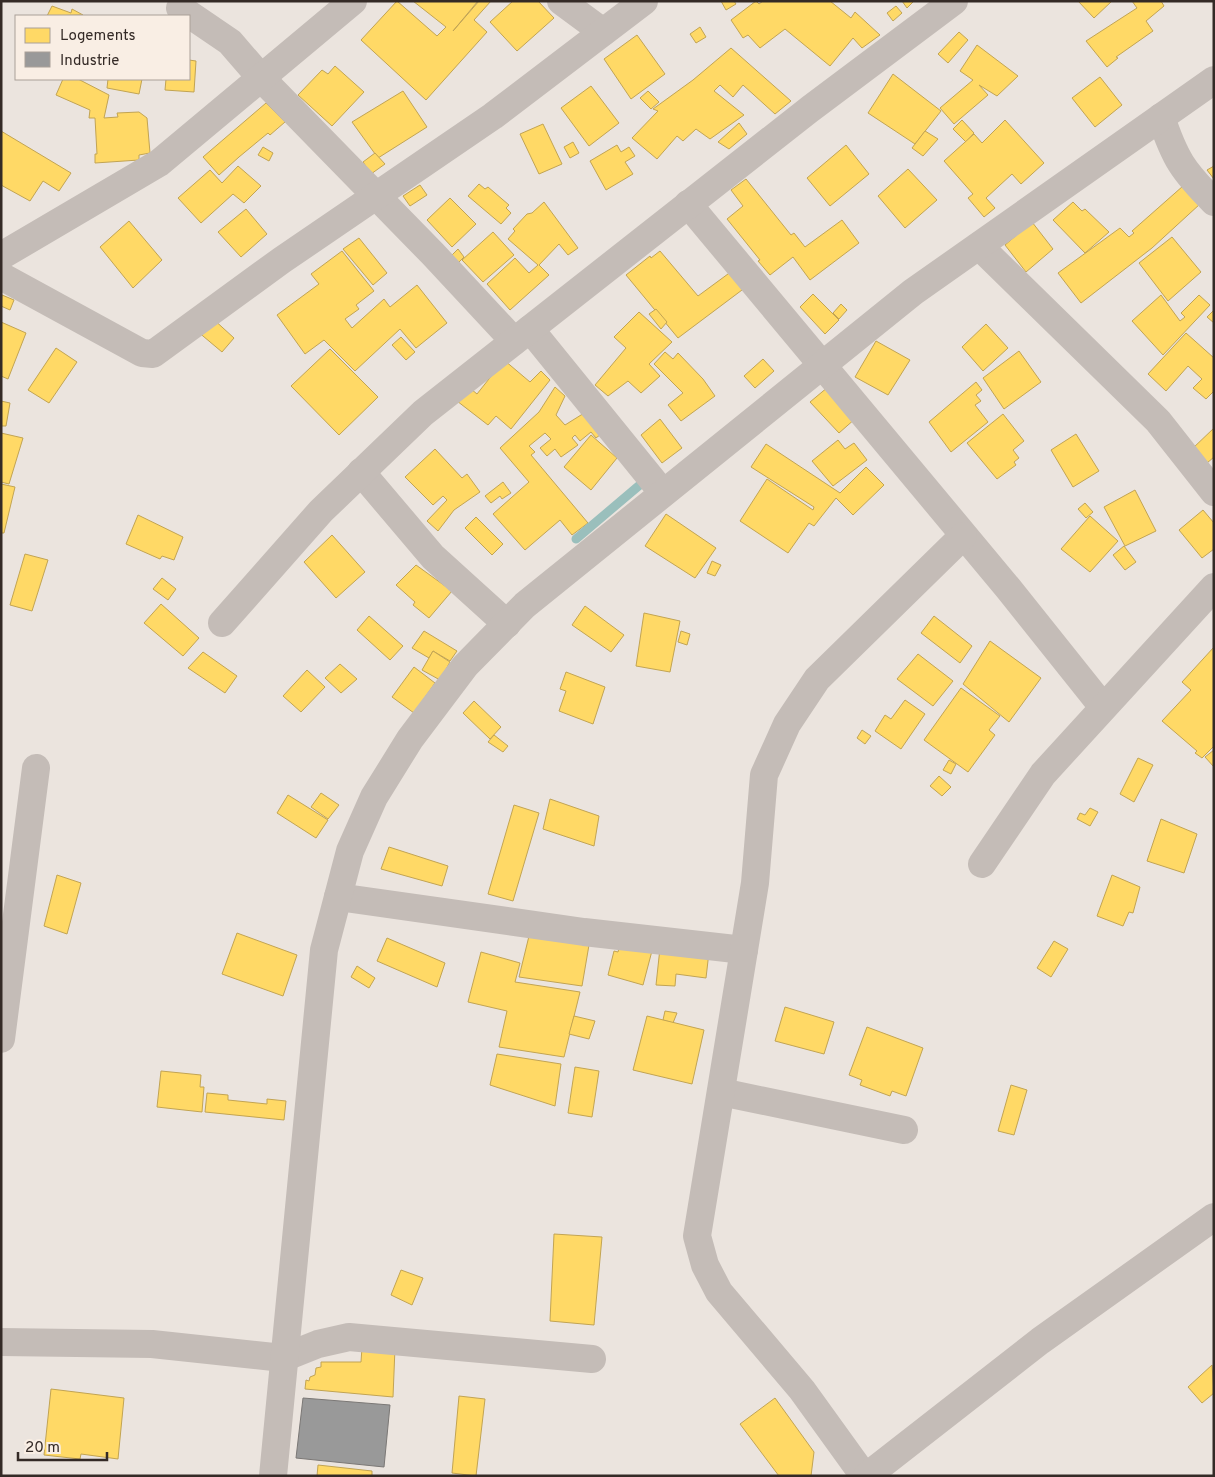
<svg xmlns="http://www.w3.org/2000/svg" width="1215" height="1477" font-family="Overpass,sans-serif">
  <rect width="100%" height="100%" fill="#ebe4de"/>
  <g fill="#ffd966" stroke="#c2a453">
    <polygon points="397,1 437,36 446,27 413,1 478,1 453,31 479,1 491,1 474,20 487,32 426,100 361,40"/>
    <polygon points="513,1 538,1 554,18 517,51 490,22"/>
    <polygon points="721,1 734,1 736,4 726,10"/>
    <polygon points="756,1 759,4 763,1 830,1 851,18 855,12 880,35 862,48 853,38 830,66 785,29 760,48 748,35 743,38 731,20"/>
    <polygon points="902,1 914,1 907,8"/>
    <polygon points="1078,1 1112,1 1094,18"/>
    <polygon points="1132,1 1161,1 1164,6 1146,21 1153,31 1116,57 1118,58 1107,67 1086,41 1137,8"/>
    <polygon points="52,6 71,13 72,9 83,15 47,16"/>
    <polygon points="896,6 902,13 893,21 887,13"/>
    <polygon points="700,27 706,37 696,43 690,34"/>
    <polygon points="959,32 968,40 948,63 938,54"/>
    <polygon points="637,35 665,74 631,99 604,59"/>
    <polygon points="977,45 1018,76 997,96 979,85 988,95 954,124 940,108 973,80 960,71"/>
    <polygon points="731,48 791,101 775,114 743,85 733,97 720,85 714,91 744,115 710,139 696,129 683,141 677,136 657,159 632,138 658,111 653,109 693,80"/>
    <polygon points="189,60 196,61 194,92 165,90 166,79 189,79"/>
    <polygon points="335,66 364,92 332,126 298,95 322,70 328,74"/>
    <polygon points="893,74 941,111 915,144 868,113"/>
    <polygon points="1100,77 1122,105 1095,127 1072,98"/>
    <polygon points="63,79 78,79 109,95 104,118 118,117 117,113 139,112 147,118 150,153 139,155 139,160 95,163 95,154 97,154 95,118 89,118 90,110 56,95"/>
    <polygon points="108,79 142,79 139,94 107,88"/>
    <polygon points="591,86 619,123 589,146 561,108"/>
    <polygon points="403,91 427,127 378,158 352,122"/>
    <polygon points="648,91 659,102 651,109 640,98"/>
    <polygon points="266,103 285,122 270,135 268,133 239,157 219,175 203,157"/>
    <polygon points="962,120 974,133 966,142 953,129"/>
    <polygon points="1005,120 1044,163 1021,184 1012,174 986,198 995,208 984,217 968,198 973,194 944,161 974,134 982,143"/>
    <polygon points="739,123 747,134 729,149 718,142"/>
    <polygon points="543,124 562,164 539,174 520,134"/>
    <polygon points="1,131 71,173 59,191 43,181 30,201 1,185"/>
    <polygon points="925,131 938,139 923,156 912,148"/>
    <polygon points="573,142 579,153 570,158 564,147"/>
    <polygon points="617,145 621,152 629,147 635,156 625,162 633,174 606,190 590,161"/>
    <polygon points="846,145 869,174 830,206 807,178"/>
    <polygon points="263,147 273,153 269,161 258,155"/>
    <polygon points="375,153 385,164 371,174 363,162"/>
    <polygon points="238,166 261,186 244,203 233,194 201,223 178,198 210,170 222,183"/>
    <polygon points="1214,166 1214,179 1207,170"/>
    <polygon points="908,169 937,200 905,228 878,196"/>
    <polygon points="746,179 791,235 794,233 805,247 842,220 859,243 810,280 793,257 770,275 758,261 760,260 727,219 743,206 731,190"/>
    <polygon points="479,184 485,189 488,187 509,205 506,208 511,213 501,224 468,196"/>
    <polygon points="420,185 427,195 410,206 403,196"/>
    <polygon points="1183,186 1200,204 1152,248 1081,303 1058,273 1120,228 1129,237 1134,233 1132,231"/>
    <polygon points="450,198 476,224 452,247 427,220"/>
    <polygon points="544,202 578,248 568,255 559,244 539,265 549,275 510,310 487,284 515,258 529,273 538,265 508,239 515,231 513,229 527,214 532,213"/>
    <polygon points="1073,202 1082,211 1085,209 1109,232 1085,253 1053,220"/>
    <polygon points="246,209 267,234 241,257 218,232"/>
    <polygon points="129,221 162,260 133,288 100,247"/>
    <polygon points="1032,222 1053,249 1026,272 1005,245"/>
    <polygon points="493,232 514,255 483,282 462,260"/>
    <polygon points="1172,237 1201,272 1168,301 1139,263"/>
    <polygon points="359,238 387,273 373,285 343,249"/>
    <polygon points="458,249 464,257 456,265 450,257"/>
    <polygon points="342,251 374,291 356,305 359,309 345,319 352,328 384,299 390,307 417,285 447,323 416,348 400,329 355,371 324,340 305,354 277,315 319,284 311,274"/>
    <polygon points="660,251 698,296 732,271 746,287 678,338 626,275 650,256 651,258"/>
    <polygon points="813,294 839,320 825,334 800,307"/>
    <polygon points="2,295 14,300 10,310 1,306"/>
    <polygon points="1161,295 1180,321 1185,317 1181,313 1199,295 1210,305 1163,355 1132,321"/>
    <polygon points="841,304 847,310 839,319 833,313"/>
    <polygon points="656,309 667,322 661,329 649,314"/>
    <polygon points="1214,310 1214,323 1207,317"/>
    <polygon points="639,312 672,342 649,364 660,376 641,393 628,381 608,396 595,385 626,348 614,337"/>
    <polygon points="211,317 234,338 222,352 197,331"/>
    <polygon points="1,322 26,333 8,379 1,376"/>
    <polygon points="986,324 1008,348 983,371 962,347"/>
    <polygon points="1186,333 1214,358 1214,391 1206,399 1193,388 1202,379 1188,366 1166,391 1148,374"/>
    <polygon points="401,337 415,352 406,360 392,345"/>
    <polygon points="876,341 910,360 888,395 855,377"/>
    <polygon points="56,348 77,362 49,403 28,390"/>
    <polygon points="330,349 378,397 339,435 291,386"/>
    <polygon points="1019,351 1041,382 1004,409 983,378"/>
    <polygon points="665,352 673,359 678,353 703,379 715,396 681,421 668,405 683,393 654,364"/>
    <polygon points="763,359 774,371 755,388 744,376"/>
    <polygon points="504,360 530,382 541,371 550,380 511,429 496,416 488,425 457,401 471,389 477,394"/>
    <polygon points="976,382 982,390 976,395 981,401 975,405 988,422 951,452 929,422"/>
    <polygon points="555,387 565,396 556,415 565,425 589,410 605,431 596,438 591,432 580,441 575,435 572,438 578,445 561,457 555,449 547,456 540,448 551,439 545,433 529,446 535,452 531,455 588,523 572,535 560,520 525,550 493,514 529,482 500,448 539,412"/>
    <polygon points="828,387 856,418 839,433 810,402"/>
    <polygon points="1,401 10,403 6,426 1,426"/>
    <polygon points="1003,414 1024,441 1013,450 1019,458 1014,462 1016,465 997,479 967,443"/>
    <polygon points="660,419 682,448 662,463 641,435"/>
    <polygon points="1214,428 1214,457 1207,463 1192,449"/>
    <polygon points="1,433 23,438 9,484 1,482"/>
    <polygon points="1076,434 1099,471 1073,487 1051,450"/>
    <polygon points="591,435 617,458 591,490 564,467"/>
    <polygon points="838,440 845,449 854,443 867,460 833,486 812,461"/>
    <polygon points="766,444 840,493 866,467 884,485 853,515 836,498 814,526 809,523 788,553 740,521 767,479 813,510 814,507 751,467"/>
    <polygon points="435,449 462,478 467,474 480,492 454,510 438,531 427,521 447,500 443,496 433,505 405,477"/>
    <polygon points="503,482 511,493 502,499 500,496 491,503 485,496"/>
    <polygon points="1,484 15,487 4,533 1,533"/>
    <polygon points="1135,490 1156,531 1125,546 1104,507"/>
    <polygon points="1085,503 1093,512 1086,518 1078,509"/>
    <polygon points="1203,510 1214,523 1214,549 1202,558 1179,530"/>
    <polygon points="666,514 716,548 695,578 645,546"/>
    <polygon points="138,515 183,537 174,560 162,556 160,559 126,544"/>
    <polygon points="1090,516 1118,541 1090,572 1061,549"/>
    <polygon points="476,517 503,544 492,555 465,528"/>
    <polygon points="332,535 365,572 336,598 304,562"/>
    <polygon points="1124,546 1136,562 1125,570 1113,555"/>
    <polygon points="25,554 48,560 32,611 10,605"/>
    <polygon points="712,561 721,565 715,576 707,573"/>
    <polygon points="416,565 452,591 429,618 413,605 415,602 396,585"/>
    <polygon points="162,578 176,589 168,600 153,589"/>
    <polygon points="161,604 199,638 183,656 144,623"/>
    <polygon points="585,606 624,635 611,652 572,625"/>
    <polygon points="644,613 680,621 670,672 636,666"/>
    <polygon points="369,616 403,646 390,660 357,630"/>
    <polygon points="934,616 972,646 960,663 921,633"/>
    <polygon points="424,631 457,651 450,661 433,651 429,658 412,648"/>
    <polygon points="681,631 690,634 687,645 678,642"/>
    <polygon points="990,641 1041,678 1009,722 963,684"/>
    <polygon points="1214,647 1214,746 1202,758 1195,753 1197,751 1162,721 1191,690 1182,682"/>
    <polygon points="433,651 450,662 440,680 422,670"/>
    <polygon points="203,652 237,676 225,693 188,668"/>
    <polygon points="918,654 953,681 933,706 897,679"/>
    <polygon points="340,664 357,679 341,693 325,678"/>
    <polygon points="414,667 435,683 414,713 392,697"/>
    <polygon points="307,670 325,687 301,712 283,696"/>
    <polygon points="566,672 605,687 593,724 559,711 566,691 560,689"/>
    <polygon points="961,688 1000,716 989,730 995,735 968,772 924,740"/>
    <polygon points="905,700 925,714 901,749 875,731 885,715 891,719"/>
    <polygon points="474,701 501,727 490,739 463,713"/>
    <polygon points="862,730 871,736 865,744 857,738"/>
    <polygon points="494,735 508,746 503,752 488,742"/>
    <polygon points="1214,750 1214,767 1205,757"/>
    <polygon points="1138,758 1153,765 1134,802 1120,794"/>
    <polygon points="949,760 956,764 951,774 943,770"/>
    <polygon points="939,776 951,787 942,796 930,786"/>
    <polygon points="321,793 339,805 328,819 311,807"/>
    <polygon points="288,795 328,820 316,838 277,813"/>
    <polygon points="550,799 599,816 594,846 543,829"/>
    <polygon points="514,805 539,813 513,901 488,894"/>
    <polygon points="1090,808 1098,812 1090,826 1077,819 1080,813 1085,815"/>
    <polygon points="1161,819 1197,834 1184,873 1147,861"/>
    <polygon points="389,847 448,866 442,886 381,869"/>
    <polygon points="57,875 81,883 67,934 44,926"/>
    <polygon points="1112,875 1140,887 1133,913 1129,912 1123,926 1097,916"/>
    <polygon points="237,933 297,955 283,996 222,974"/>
    <polygon points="529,936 589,945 582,986 519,977"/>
    <polygon points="387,938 445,963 437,987 377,961"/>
    <polygon points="1054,941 1068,949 1051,977 1037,968"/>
    <polygon points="620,944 653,947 643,985 608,975 614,951 618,952"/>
    <polygon points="660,948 709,952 706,978 676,974 675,986 656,985"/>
    <polygon points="481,952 520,963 515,982 580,992 564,1057 499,1047 507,1011 468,1002"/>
    <polygon points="357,966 375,978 369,988 351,977"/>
    <polygon points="785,1007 834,1022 824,1054 775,1041"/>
    <polygon points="665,1011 677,1013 673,1023 663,1020"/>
    <polygon points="574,1016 595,1021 589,1039 569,1034"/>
    <polygon points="647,1016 704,1030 692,1084 633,1070"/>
    <polygon points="867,1027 923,1048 906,1096 892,1091 890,1096 860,1085 862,1080 849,1075"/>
    <polygon points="497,1054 561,1064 555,1106 490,1085"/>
    <polygon points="575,1067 599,1071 592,1117 568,1113"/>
    <polygon points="161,1071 201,1075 200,1087 204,1087 202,1112 157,1107"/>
    <polygon points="1011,1085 1027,1090 1014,1135 998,1131"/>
    <polygon points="207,1093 228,1095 228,1100 267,1104 267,1099 286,1101 284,1120 205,1112"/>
    <polygon points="554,1234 602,1237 594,1325 550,1321"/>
    <polygon points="401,1270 423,1278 412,1305 391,1295"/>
    <polygon points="362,1347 395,1348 393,1397 305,1389 306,1380 309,1381 310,1377 315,1375 316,1368 321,1367 321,1362 361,1362"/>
    <polygon points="1212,1365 1214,1393 1202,1403 1188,1387"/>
    <polygon points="51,1389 124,1398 118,1459 81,1454 80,1459 44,1455"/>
    <polygon points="459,1396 485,1399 476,1476 452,1473"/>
    <polygon points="775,1398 814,1452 811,1476 779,1476 740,1424"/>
    <polygon points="318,1465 372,1471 372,1476 317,1476"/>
  </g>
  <polygon fill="#999" stroke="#7b7876" points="303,1398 390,1405 384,1467 296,1458"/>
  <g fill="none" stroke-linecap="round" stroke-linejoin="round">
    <polyline stroke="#9abfbc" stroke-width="9" points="576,539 648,478"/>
    <g stroke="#c4bcb7" stroke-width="28">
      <polyline points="561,1 603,32"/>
      <polyline points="180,8 230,42 262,79 433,254 514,341"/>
      <path d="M1161 117C1175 159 1183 171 1214 202"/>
      <polyline points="688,204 1008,588 1103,707"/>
      <polyline points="979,246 1158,421 1214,492"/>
      <polyline points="1,256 159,163 353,1"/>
      <polyline points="1,276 142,353 153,354 282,260 493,116 644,1"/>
      <polyline points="530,329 663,493"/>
      <polyline points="361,472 433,557 507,624"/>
      <polyline points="222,623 321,511 423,413 810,109 954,1"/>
      <polyline points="982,864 1043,774 1214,587"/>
      <polyline points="338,897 584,932 744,950"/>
      <polyline points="1,1039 36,768"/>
      <polyline points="721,1092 904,1130"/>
      <polyline points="1,1342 152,1344 283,1358 318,1344 349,1337 592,1359"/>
      <polyline points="273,1476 324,950 350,851 374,797 410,739 465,666 525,605 913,292 1214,80"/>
      <polyline points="864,1476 802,1390 719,1292 705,1265 697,1236 755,883 764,775 787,724 817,679 963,536"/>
      <polyline points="867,1476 1040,1341 1214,1217"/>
    </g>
  </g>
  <rect width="1215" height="1477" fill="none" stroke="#342a26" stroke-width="5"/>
  <rect x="15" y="15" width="175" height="65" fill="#f9eee4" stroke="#aaa098"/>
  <rect x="25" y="28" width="25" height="15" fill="#ffd966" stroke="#aaa098"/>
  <text x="60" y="40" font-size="15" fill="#342a26">Logements</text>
  <rect x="25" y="52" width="25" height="15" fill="#999999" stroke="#aaa098"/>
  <text x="60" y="65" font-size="15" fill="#342a26">Industrie</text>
  <path d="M18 1452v8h89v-8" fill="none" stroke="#342a26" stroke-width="2.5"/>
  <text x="25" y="1452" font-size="15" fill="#342a26" stroke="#f9eee4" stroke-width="4" paint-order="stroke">20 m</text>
</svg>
